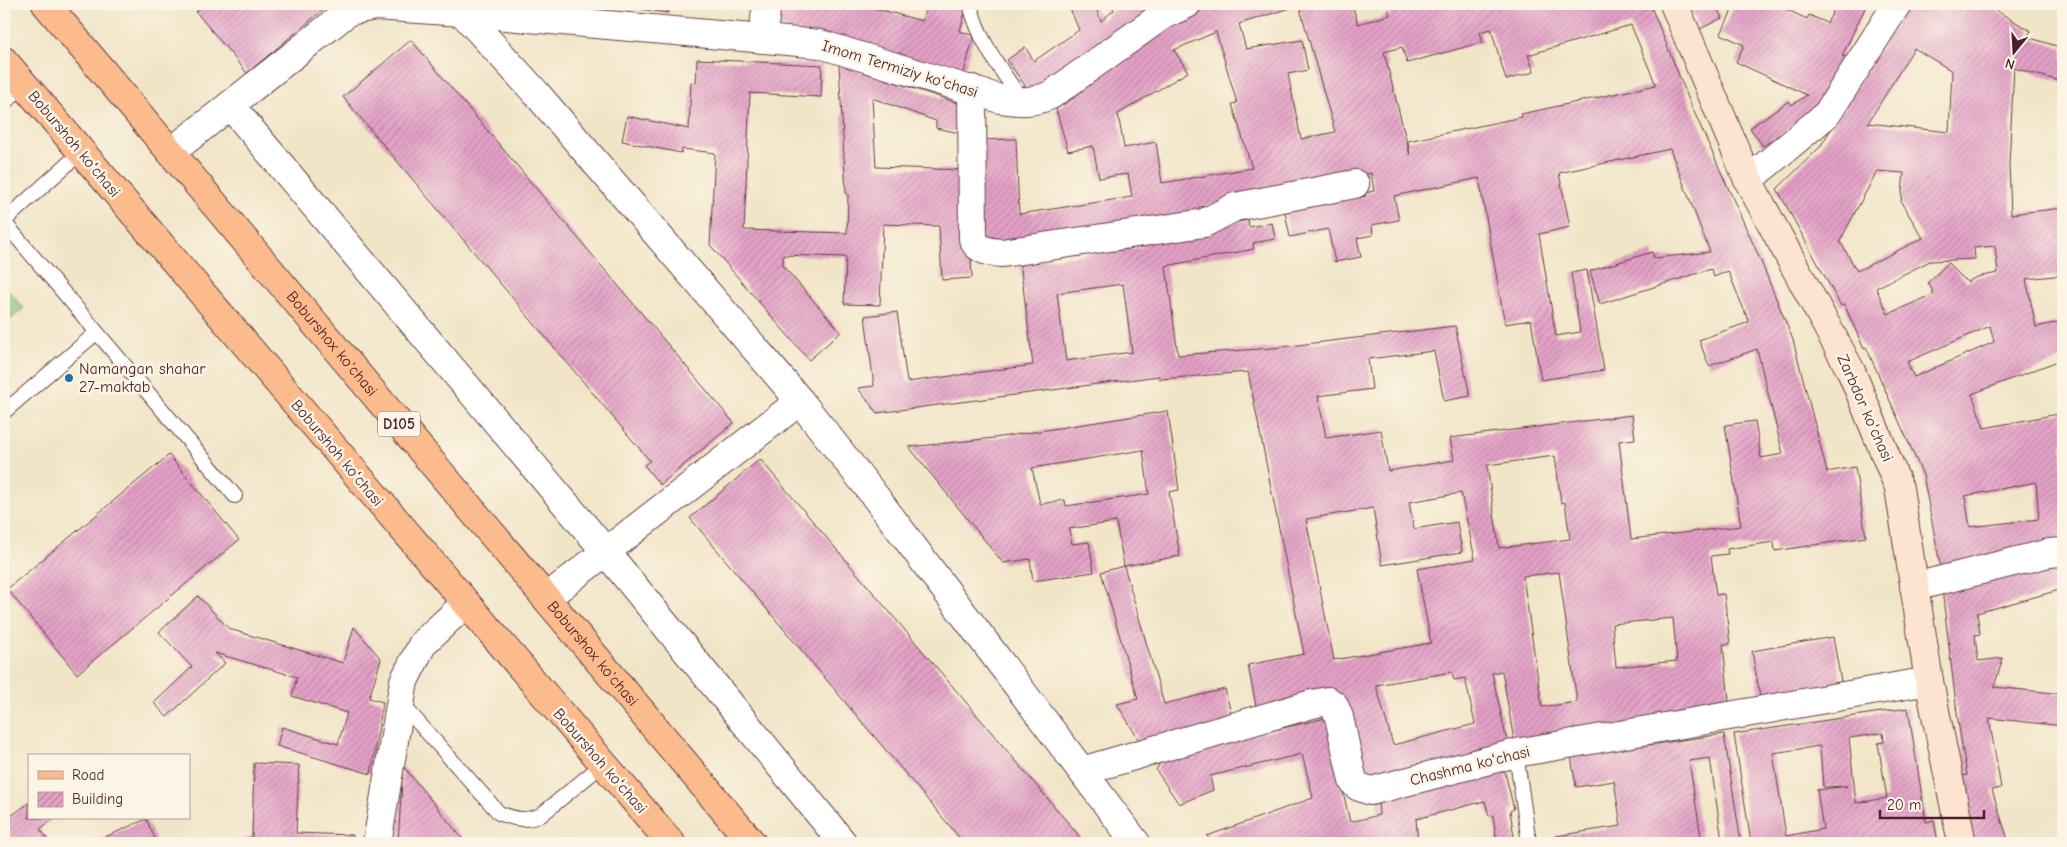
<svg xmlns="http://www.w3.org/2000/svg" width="2067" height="847" font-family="'Comic Neue',sans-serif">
  <defs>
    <pattern id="building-hatch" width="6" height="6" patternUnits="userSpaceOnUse" patternTransform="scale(1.25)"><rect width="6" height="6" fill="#e4a1c7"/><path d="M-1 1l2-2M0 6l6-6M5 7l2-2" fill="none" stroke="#bb83a2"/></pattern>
  </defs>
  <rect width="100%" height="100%" fill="#fcf5e5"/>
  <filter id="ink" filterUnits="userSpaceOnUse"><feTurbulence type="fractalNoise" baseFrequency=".02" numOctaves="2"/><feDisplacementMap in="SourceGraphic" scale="10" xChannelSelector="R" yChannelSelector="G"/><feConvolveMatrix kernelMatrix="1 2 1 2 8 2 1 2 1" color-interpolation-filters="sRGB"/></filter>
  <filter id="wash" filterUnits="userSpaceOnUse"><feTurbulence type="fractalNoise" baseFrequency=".0096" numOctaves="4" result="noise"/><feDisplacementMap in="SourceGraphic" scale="20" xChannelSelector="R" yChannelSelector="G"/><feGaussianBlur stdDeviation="1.12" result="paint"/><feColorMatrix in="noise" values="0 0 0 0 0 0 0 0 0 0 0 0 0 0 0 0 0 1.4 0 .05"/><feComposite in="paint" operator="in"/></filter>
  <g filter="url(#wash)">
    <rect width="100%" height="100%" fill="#f1e5c8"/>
    <polygon fill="#91ca7e" stroke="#6e7454" points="4,285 24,308 4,325"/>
    <g id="blocks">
      <g fill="url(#building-hatch)" fill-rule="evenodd">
        <polygon points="206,4 330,4 247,73 196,12"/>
        <polygon points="574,4 587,4 587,9"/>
        <polygon points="605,4 669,4 668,13"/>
        <polygon points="777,4 860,4 922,21 927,4 964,4 967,5 960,31 974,36 963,76 774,25"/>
        <polygon points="1068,4 1094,4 1101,21 1114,10 1111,4 1164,4 1031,94 1007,60 1025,47 1034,61 1079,30"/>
        <path d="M1217 4H1352L1358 24 1390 15 1387 4H1650L1691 105 1760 259 1793 340 1827 472 1855 467 1866 537 1775 551 1774 542 1727 549 1728 554 1711 556 1716 595 1724 594 1730 644H1723L1730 710 1515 746 1502 671 1492 673 1509 751 1364 787 1341 695 1257 711 1248 665 1304 654 1248 372 1160 379 1159 376 877 413 858 388 874 386 865 316 897 312 907 382 1033 365 1020 263 1142 247 1141 240 1248 220 1249 227 1272 223 1275 239 1253 243 1254 249 1166 266 1178 355 1273 348 1455 326 1470 396 1444 401 1434 351 1368 359 1372 389 1318 396 1326 438 1381 430 1388 471 1454 460 1450 438 1632 415 1635 439 1619 441 1631 539 1741 526 1725 425 1755 421 1761 458 1783 454 1757 349 1709 366 1699 340 1749 322 1728 271 1714 277 1711 269 1600 304 1590 271 1652 252 1654 258 1710 252 1670 149 1559 173 1570 227 1539 234 1556 336 1580 332 1571 273 1587 270 1604 370 1541 380 1531 320 1505 324 1479 178 1394 196 1399 220 1372 225 1373 235 1357 238 1361 257 1335 262 1328 229 1290 237 1285 212 1366 196 1365 193 1374 191 1371 173 1277 194 1199 207 1201 219 982 247 978 140 1016 139 1019 214 1132 197 1128 174 1099 178 1093 146 1068 151 1056 109 1077 96 1098 69 1152 30ZM1299 5 1335 132 1301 139 1288 74 1308 70 1302 40 1246 49 1239 24ZM1631 25 1656 85 1521 114 1522 117 1408 141 1410 155 1384 52 1402 47 1407 63 1483 42 1480 32 1491 29 1506 80 1534 72 1528 55ZM1216 32 1237 103 1232 104 1252 168 1162 183 1156 142 1124 148 1118 114 1188 72 1174 50ZM1123 284 1132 352 1066 361 1057 293ZM1555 456 1561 503 1565 502 1570 539 1499 548 1487 465ZM1461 493 1475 559 1417 569 1431 643 1334 660 1306 519 1373 508 1382 565 1462 552 1457 522 1414 529 1409 502ZM1559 572 1577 702 1542 707 1523 576ZM1673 618 1677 661 1616 667 1612 624ZM1452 672 1454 680 1465 678 1475 724 1393 745 1376 685Z"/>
        <polygon points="1688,4 1715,4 1722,18 1700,29"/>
        <polygon points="1735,4 1775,4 1807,19 1809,15 1827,23 1837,4 1867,4 1842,56 1846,57 1824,104 1763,146 1750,128 1789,101 1792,105 1807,95 1736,62 1744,45 1721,34"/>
        <path d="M1908 4H1985L2031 31 2027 37 2063 48V82L2014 68 2009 164 2011 214 2063 208V275L2026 279 2036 327 2063 321V359L1972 394 1984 428 2063 413V444L2062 445 2063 549 1942 574 1923 475 1866 347 1864 349 1844 304 1841 306 1777 189 1820 147ZM1914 48 1952 71 1949 132 1868 123ZM1877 171 1904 173 1901 202 1923 238 1857 271 1840 241ZM1995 246 1998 273 1977 277 1967 282 1948 263 1928 282 1934 294 1888 314 1876 288 1930 261 1975 259 1974 248ZM1990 326 1994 342 1914 377 1907 362ZM2036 482 2039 519 1970 527 1965 496Z"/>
        <polygon points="411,40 734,423 660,485 644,465 650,461 343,97"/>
        <polygon points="697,59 822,65 821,97 750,93 744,230 847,233 848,194 846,193 839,64 970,107 969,135 936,128 936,121 872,98 876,167 966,170 972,278 942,280 939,226 883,224 880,305 844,304 846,257 783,255 783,266 841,332 809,360 710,245 715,153 682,149 681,153 622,141 627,116 689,129 691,82 696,83"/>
        <path d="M1168 411 1179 490 1169 492 1180 556 1124 566 1116 522 1069 529 1072 544 1089 542 1094 572 1033 581 1030 559 1003 563 909 447 994 438ZM1143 450 1149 494 1066 506 1065 500 1040 504 1032 468Z"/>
        <polygon points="169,455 239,540 77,674 7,589"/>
        <polygon points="760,459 1081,838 1075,843 964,843 690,518"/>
        <polygon points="2063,556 2063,589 1977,613 1980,634 1975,635 1978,661 2003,658 1994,687 2063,694 2063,726 1989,718 2001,788 1992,790 2009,843 1975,843 1960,795 1956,777 1967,775 1958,721 1942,589"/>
        <polygon points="1124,566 1164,704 1225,689 1233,722 1142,745 1117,704 1138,699 1101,572"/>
        <polygon points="198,596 229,629 343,663 354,627 381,659 369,698 383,702 371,774 277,746 282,727 338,744 347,713 292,696 297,677 215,653 225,663 167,717 154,703 192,667 159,632"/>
        <polygon points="1833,637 1842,687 1761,702 1752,651"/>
        <path d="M1908 708 1926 822 1934 820 1938 843H1751L1734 734ZM1883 733 1884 742 1878 743 1887 798 1856 803 1849 738ZM1820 746 1823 787 1847 786 1817 790 1823 829 1786 836 1773 753Z"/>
        <polygon points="1326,718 1350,822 1379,815 1378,801 1504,769 1514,809 1510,811 1515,843 1497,843 1493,815 1489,816 1485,801 1416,819 1418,843 1212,843 1207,836 1313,798 1302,754 1210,776 1213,790 1179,804 1156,770 1163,758 1244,739 1244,737"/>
        <polygon points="1724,734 1741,843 1716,843 1722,841 1710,758 1689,761 1702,843 1557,843 1556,836 1621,826 1614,781 1576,787 1571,756"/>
        <polygon points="254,763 299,765 296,833 353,835 353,843 229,843 252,837"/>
        <polygon points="403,766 466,843 398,843"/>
        <polygon points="29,803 29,818 54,818 40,829 50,843 4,843 4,821"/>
        <polygon points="146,819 157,843 103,843 101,839"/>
      </g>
    </g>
  </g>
  <g filter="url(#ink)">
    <use href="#blocks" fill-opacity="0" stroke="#633d43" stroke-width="1"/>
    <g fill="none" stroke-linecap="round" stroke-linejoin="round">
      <g stroke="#633d43" stroke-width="16">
        <g id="lane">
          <path d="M970 4C979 42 1002 71 1023 102"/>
          <polyline points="4,103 24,85"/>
          <polyline points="4,221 81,152"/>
          <polyline points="4,222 235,496"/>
          <polyline points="4,412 96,333"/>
          <path d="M401 703 499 813C515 819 525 822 541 815L603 764"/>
          <polyline points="1516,753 1529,843"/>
        </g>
      </g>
      <g stroke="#633d43" stroke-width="30">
        <g id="street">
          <path d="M462 12 820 44 1000 99C1020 102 1032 103 1051 95L1163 15 1187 4"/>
          <polyline points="762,39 767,4"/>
          <path d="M972 89 973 239C978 251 990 252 1002 253L1204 223 1235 207 1355 184"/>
          <polyline points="230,105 606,552 843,843"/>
          <polyline points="171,152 349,11 375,6 462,12 536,93 800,401 871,491 1136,843"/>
          <polyline points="1748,180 1827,114 1897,4"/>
          <polyline points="1914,587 2049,553 2063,552"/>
          <polyline points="546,598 800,401"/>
          <polyline points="1082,771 1312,704 1328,701 1334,705 1339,717 1353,781 1357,786 1371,791 1516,753 1929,681"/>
          <polyline points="377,843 404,681 423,643 465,604"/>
        </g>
      </g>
      <g stroke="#633d43" stroke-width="30">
        <polyline id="secondary" points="1674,4 1748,180 1851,371 1899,488 1929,681 1962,843"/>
      </g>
      <g stroke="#633d43" stroke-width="30">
        <g id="primary">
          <path id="s1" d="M46 4 752 843"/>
          <polyline points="4,61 671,843"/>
        </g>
      </g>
      <use href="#lane" stroke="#fff" stroke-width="14"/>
      <use href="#street" stroke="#fff" stroke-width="28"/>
      <use href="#secondary" stroke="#fde4d1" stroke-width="28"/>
      <use href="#primary" stroke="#fbbb8c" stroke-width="28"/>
    </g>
  </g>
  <circle fill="#1f6fb2" stroke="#fcf5e5" stroke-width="2" cx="69" cy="378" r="5"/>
  <g text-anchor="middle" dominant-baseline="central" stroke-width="5" stroke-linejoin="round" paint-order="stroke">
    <rect fill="#fcf5e5" stroke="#7f5f63" stroke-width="1" x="378" y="411.5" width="42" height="25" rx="4"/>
    <g font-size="15" font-weight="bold" fill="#4a1f2b">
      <text x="399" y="424">D105</text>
    </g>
    <g font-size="16" fill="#4a1f2b" stroke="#fcf5e5">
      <text transform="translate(900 69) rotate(17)">Imom Termiziy koʻchasi</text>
      <text transform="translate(74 144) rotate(50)">Boburshoh koʻchasi</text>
      <text stroke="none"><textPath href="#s1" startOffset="444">Boburshox ko'chasi</textPath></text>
      <text transform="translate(1865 408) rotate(66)">Zarbdor koʻchasi</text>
      <text transform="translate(337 453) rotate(50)">Boburshoh koʻchasi</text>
      <text stroke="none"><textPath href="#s1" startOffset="849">Boburshox ko'chasi</textPath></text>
      <text transform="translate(600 761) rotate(49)">Boburshoh koʻchasi</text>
      <text transform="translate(1470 766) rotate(-14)">Chashma koʻchasi</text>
    </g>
    <g font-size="16" fill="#4a1f2b" stroke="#fcf5e5" text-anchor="start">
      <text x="79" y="369">Namangan shahar<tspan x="79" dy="18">27-maktab</tspan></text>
    </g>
  </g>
  <rect width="2067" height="847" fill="none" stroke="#fcf5e5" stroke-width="20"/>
  <rect x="28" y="754" width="162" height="65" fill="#fcf5e5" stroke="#b59f9b"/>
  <rect x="38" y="771" width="25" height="8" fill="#fbbb8c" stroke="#b59f9b"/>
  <text x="72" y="780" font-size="15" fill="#4a1f2b">Road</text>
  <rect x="38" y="792" width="25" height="15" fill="url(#building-hatch)" stroke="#b59f9b"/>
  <text x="72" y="804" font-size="15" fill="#4a1f2b">Building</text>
  <g transform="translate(2014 52) rotate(198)" stroke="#fcf5e5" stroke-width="4" paint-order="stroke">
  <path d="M0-4L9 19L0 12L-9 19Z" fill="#4a1f2b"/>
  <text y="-8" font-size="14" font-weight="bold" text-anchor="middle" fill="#4a1f2b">N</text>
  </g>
  <path d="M1880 810v8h104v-8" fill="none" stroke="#4a1f2b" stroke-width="2.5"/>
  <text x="1887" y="810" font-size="15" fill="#4a1f2b" stroke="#fcf5e5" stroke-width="4" paint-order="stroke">20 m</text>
</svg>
